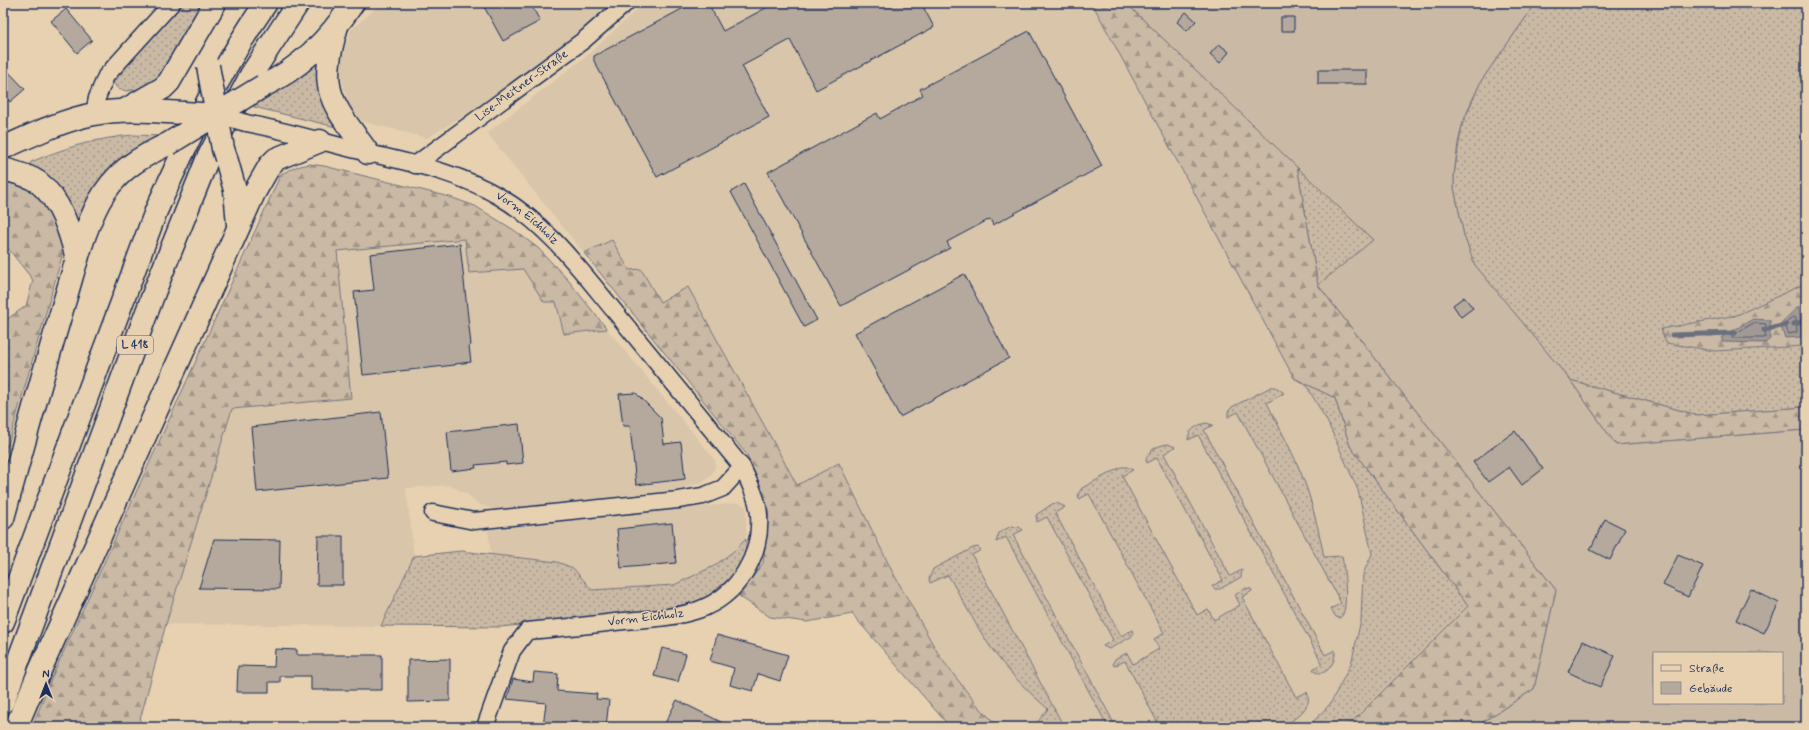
<svg xmlns="http://www.w3.org/2000/svg" width="1809" height="730" font-family="Mynerve,sans-serif">
  <defs>
    <pattern id="grass-dots" width="8" height="8" patternUnits="userSpaceOnUse"><rect width="8" height="8" fill="#cab9a4"/><path d="M2 2h.1M6 6h.1" fill="none" stroke="#a39789" stroke-width="1.8" stroke-linecap="round"/></pattern>
    <pattern id="forest-firs" width="22" height="20" patternUnits="userSpaceOnUse"><rect width="22" height="20" fill="#cab9a4"/><path d="M5 1l3.5 6h-7zM16 11l3.5 6h-7z" fill="#a39789"/></pattern>
  </defs>
  <rect width="100%" height="100%" fill="#e7d1b0"/>
  <filter id="ink" filterUnits="userSpaceOnUse"><feTurbulence type="fractalNoise" baseFrequency=".025" numOctaves="2"/><feDisplacementMap in="SourceGraphic" scale="8" xChannelSelector="R" yChannelSelector="G"/><feConvolveMatrix kernelMatrix="1 2 1 2 8 2 1 2 1" color-interpolation-filters="sRGB"/></filter>
  <g filter="url(#ink)">
    <g fill="#d8c5aa">
      <polygon points="382,3 615,3 591,25 497,95 427,138 362,121 351,107 344,89 340,65 351,30"/>
      <polygon points="644,3 1092,3 1294,378 1306,385 1327,421 1358,490 1372,554 1363,574 1361,620 1351,664 1330,704 1308,727 999,727 978,706 940,657 892,571 840,464 797,485 688,287 660,302 642,269 629,271 612,240 584,253 487,133 589,54"/>
      <polygon points="465,239 470,273 523,269 544,302 556,302 564,334 607,329 715,460 715,467 712,474 703,482 676,490 495,509 483,506 474,501 467,494 449,485 406,488 414,556 381,626 166,624 232,409 351,397 337,251"/>
      <polygon points="738,503 746,506 746,539 735,550 714,566 674,585 592,590 573,568 557,562 491,554 488,529"/>
    </g>
    <g fill="url(#grass-dots)" stroke="#727481">
      <polygon points="184,3 203,3 167,73 144,88 127,91 118,89 113,82 115,73"/>
      <polygon points="1536,3 1806,3 1806,407 1697,415 1570,380 1475,266 1464,236 1454,188 1454,175 1462,125 1481,81"/>
      <polygon points="321,56 340,128 254,107 258,97"/>
      <path d="M133 135 163 136 142 144 127 154 80 227 29 166 31 162C64 148 97 138 133 135Z"/>
      <polygon points="1297,166 1374,241 1318,285"/>
      <polygon points="1294,378 1335,398 1350,446 1468,606 1347,727 1308,727 1330,704 1351,664 1361,620 1363,574 1372,554 1358,490 1327,421 1306,385"/>
      <path d="M1271 387H1276L1284 393 1267 403C1282 433 1299 463 1309 495 1315 515 1320 536 1324 557L1342 556C1344 568 1350 611 1340 618L1336 617 1331 609 1341 603 1238 412 1228 417V412L1232 407Z"/>
      <path d="M1206 423 1213 425 1204 430 1325 655 1335 650C1336 661 1328 677 1315 672L1313 669 1322 663 1198 435 1188 440C1188 430 1197 425 1206 423Z"/>
      <path d="M1168 444 1175 447 1164 454 1230 576 1242 570 1241 577 1220 589H1215L1212 586 1223 580 1157 458 1147 463 1146 459C1148 450 1159 445 1168 444Z"/>
      <path d="M1121 467H1127L1133 470 1122 476 1197 615 1208 609 1214 620 1240 605 1235 595 1246 588 1251 589 1252 591 1242 597 1296 697 1307 692C1314 707 1295 718 1284 727H1160L1125 661 1114 666 1113 663 1115 659 1127 653 1133 664 1159 649 1154 639 1164 633 1089 494 1079 499 1078 494 1082 488Z"/>
      <polygon points="1057,503 1065,507 1055,513 1121,636 1132,630 1133,634 1131,637 1109,649 1103,646 1113,640 1047,517 1037,522 1036,515 1052,504"/>
      <polygon points="1011,526 1019,527 1023,530 1013,535 1116,727 1108,727 1006,537 996,542 999,533"/>
      <polygon points="746,539 746,549 742,563 729,579 704,599 675,608 634,614 500,627 381,626 414,556 461,551 557,562 573,568 592,590 674,585 714,566 735,550"/>
      <path d="M978 547 981 550 972 555 1064 727H1040L1036 724 1048 709C1030 693 1012 676 997 656 978 631 964 602 948 575L930 583 929 579 933 569 973 548Z"/>
    </g>
    <g fill="url(#forest-firs)" stroke="#727481">
      <polygon points="1092,3 1126,3 1297,166 1318,285 1556,590 1534,689 1475,727 1347,727 1468,606 1350,446 1335,398 1294,378"/>
      <polygon points="310,164 324,166 450,197 475,206 514,230 538,248 568,280 607,329 564,334 556,302 544,302 523,269 469,273 465,239 337,251 351,398 232,409 166,624 138,727 32,727 52,677 281,174 296,167"/>
      <polygon points="3,179 36,187 64,238 61,260 3,463 3,322 26,306 33,280 3,242"/>
      <polygon points="612,240 629,270 641,269 660,302 688,287 797,485 839,463 892,571 940,657 978,706 999,727 950,727 852,614 807,622 770,617 739,596 763,563 769,509 747,455 584,253"/>
      <polygon points="1806,283 1806,346 1715,351 1666,343 1661,329 1737,315"/>
      <polygon points="1570,380 1697,415 1806,407 1806,430 1616,445"/>
    </g>
    <path fill="#cab9a4" stroke="#727481" fill-rule="evenodd" d="M1126 3H1536L1481 81 1470 105 1462 125 1458 143 1454 175V188L1464 236 1475 265 1570 380 1616 445 1806 430V727H1475L1534 689 1556 590 1318 285 1373 240ZM1654 653H1782V703H1654Z"/>
    <g fill="#a19994" stroke="#6b6f7e">
      <polygon points="1799,306 1802,337 1785,338 1780,324"/>
      <polygon points="1753,319 1770,320 1770,339 1765,343 1722,342 1722,337"/>
    </g>
    <g fill="none" stroke-linecap="round" stroke-linejoin="round">
      <g stroke="#515974" stroke-width="1">
        <polygon points="1793,317 1796,318 1797,332 1789,334 1785,325"/>
        <polygon points="1754,323 1766,324 1765,338 1732,338 1733,335"/>
      </g>
      <g stroke="#6b6f7e" stroke-width="5">
        <polyline points="1794,324 1806,321"/>
        <polyline points="1764,330 1786,325"/>
        <polyline points="1672,335 1735,333"/>
      </g>
    </g>
    <g fill="#b4a99c" stroke="#1b2f5e">
      <polygon points="482,3 530,3 540,21 503,41"/>
      <polygon points="693,3 708,3 723,31 775,3 921,3 934,27 816,90 790,40 742,66 769,117 657,177 594,61 594,56"/>
      <polygon points="66,9 92,40 77,53 51,21"/>
      <polygon points="1186,12 1196,21 1187,31 1177,22"/>
      <rect x="1281" y="17" width="13" height="14"/>
      <polygon points="1029,31 1102,166 993,225 990,219 947,242 950,248 841,306 768,172 877,113 880,119 923,95 920,89"/>
      <polygon points="1219,44 1229,52 1220,63 1210,54"/>
      <polygon points="3,66 25,89 10,102 3,95"/>
      <rect x="1318" y="70" width="49" height="14"/>
      <polygon points="744,184 817,320 804,327 731,192"/>
      <polygon points="460,244 471,345 469,346 471,362 455,364 455,365 363,375 354,292 374,290 370,254"/>
      <polygon points="964,274 1009,358 900,417 855,333"/>
      <polygon points="1464,297 1473,308 1461,317 1453,305"/>
      <polygon points="636,393 661,418 664,444 681,442 685,479 636,485 630,426 623,426 619,394"/>
      <polygon points="381,412 388,478 257,492 251,427"/>
      <polygon points="519,424 523,463 506,465 506,462 475,465 476,468 451,471 447,432"/>
      <polygon points="1515,431 1543,469 1522,485 1509,467 1488,482 1473,462"/>
      <polygon points="1605,519 1625,529 1610,560 1590,550"/>
      <polygon points="672,523 676,563 621,568 617,529"/>
      <polygon points="318,536 343,536 343,585 317,585"/>
      <polygon points="214,539 280,540 279,589 199,588"/>
      <polygon points="1678,555 1703,566 1688,597 1663,585"/>
      <polygon points="1751,589 1779,603 1764,633 1736,620"/>
      <polygon points="717,635 788,655 780,681 758,674 753,691 730,685 734,668 710,661"/>
      <polygon points="1583,641 1615,656 1600,687 1568,672"/>
      <polygon points="662,648 686,654 678,682 654,676"/>
      <polygon points="275,649 297,650 297,655 382,655 382,690 311,690 311,676 280,676 280,682 269,682 269,692 237,692 238,666 274,667"/>
      <polygon points="450,659 450,701 408,702 408,660"/>
      <polygon points="534,672 558,674 557,691 597,694 596,699 609,700 606,727 543,726 546,703 507,699 513,679 533,682"/>
      <polygon points="677,700 731,727 663,727"/>
    </g>
    <g fill="none" stroke-linecap="round" stroke-linejoin="round">
      <g stroke="#1b2f5e" stroke-width="19">
        <g id="minor">
          <polyline points="94,114 97,98 106,76 172,3"/>
          <path id="s1" d="M246 123C283 130 320 141 356 150 405 162 457 171 500 197 548 225 581 271 616 313 658 364 700 416 742 467 749 482 758 499 759 515 762 556 738 596 698 610 674 618 649 619 624 621 592 625 560 628 527 631L512 651 485 727"/>
          <path id="s2" d="M415 165 584 40 626 3"/>
          <polyline points="433,513 474,521 678,500 703,496 723,488 742,467"/>
        </g>
      </g>
      <g stroke="#1b2f5e" stroke-width="25">
        <path id="secondary" d="M3 148C32 135 63 120 94 114 123 108 154 111 183 113"/>
      </g>
      <g stroke="#1b2f5e" stroke-width="25">
        <g id="trunk">
          <path d="M337 26C318 92 330 100 368 153"/>
          <path d="M263 86C301 68 330 38 353 3"/>
          <polyline points="125,110 163,88 169,82 215,3"/>
          <polyline points="226,158 235,190 238,225"/>
          <path d="M3 169C14 172 28 175 38 182 61 200 70 231 77 259"/>
          <path d="M3 518C23 446 43 374 64 303 74 270 86 220 105 192 121 168 143 156 168 144"/>
          <path d="M3 622 156 211C188 140 221 67 266 3"/>
          <polyline points="3,702 155,290 207,160 251,75 298,3"/>
          <polyline points="16,727 41,668 254,193 270,165 276,159 320,141"/>
        </g>
      </g>
      <use href="#minor" stroke="#e7d1b0" stroke-width="16"/>
      <use href="#secondary" stroke="#e7d1b0" stroke-width="22"/>
      <use href="#trunk" stroke="#e7d1b0" stroke-width="22"/>
      <g stroke="#1b2f5e" stroke-width="19" stroke-linecap="butt">
        <polyline id="minor-bridge" points="218,115 246,123"/>
      </g>
      <g stroke="#1b2f5e" stroke-width="25" stroke-linecap="butt">
        <polyline id="secondary-bridge" points="183,113 218,115"/>
      </g>
      <g stroke="#1b2f5e" stroke-width="25" stroke-linecap="butt">
        <g id="trunk-bridge">
          <polyline points="208,66 223,149 226,158"/>
          <polyline points="168,144 263,86"/>
        </g>
      </g>
      <use href="#minor-bridge" stroke="#e7d1b0" stroke-width="16"/>
      <use href="#secondary-bridge" stroke="#e7d1b0" stroke-width="22"/>
      <use href="#trunk-bridge" stroke="#e7d1b0" stroke-width="22"/>
    </g>
  </g>
  <g text-anchor="middle" dominant-baseline="central" stroke-width="3" stroke-linejoin="round" paint-order="stroke">
    <rect fill="#e7d1b0" stroke="#586077" stroke-width="1" x="117" y="336" width="36" height="18" rx="3"/>
    <g font-size="11" font-weight="bold" fill="#1b2f5e">
      <text x="135" y="345">L 418</text>
    </g>
    <g font-size="12" fill="#1b2f5e" stroke="#e7d1b0">
      <text stroke="none"><textPath href="#s2" startOffset="133">Lise-Meitner-Straße</textPath></text>
      <text stroke="none"><textPath href="#s1" startOffset="300">Vorm Eichholz</textPath></text>
      <text transform="translate(646 618) rotate(-7)">Vorm Eichholz</text>
    </g>
  </g>
  <rect width="1809" height="730" fill="none" stroke="#e7d1b0" stroke-width="16"/>
  <rect x="8" y="8" width="1793" height="714" fill="none" stroke="#1b2f5e" stroke-width="1.5" filter="url(#ink)"/>
  <rect x="1653" y="652" width="130" height="52" fill="#e7d1b0" stroke="#95908f"/>
  <rect x="1661" y="665" width="20" height="6" fill="#e7d1b0" stroke="#95908f"/>
  <text x="1689" y="672" font-size="12" fill="#1b2f5e">Straße</text>
  <rect x="1661" y="682" width="20" height="12" fill="#b4a99c" stroke="#95908f"/>
  <text x="1689" y="692" font-size="12" fill="#1b2f5e">Gebäude</text>
  <g transform="translate(46 684)" stroke="#e7d1b0" stroke-width="3" paint-order="stroke">
  <path d="M0-3L7 15L0 10L-7 15Z" fill="#1b2f5e"/>
  <text y="-6" font-size="11" font-weight="bold" text-anchor="middle" fill="#1b2f5e">N</text>
  </g>
</svg>
